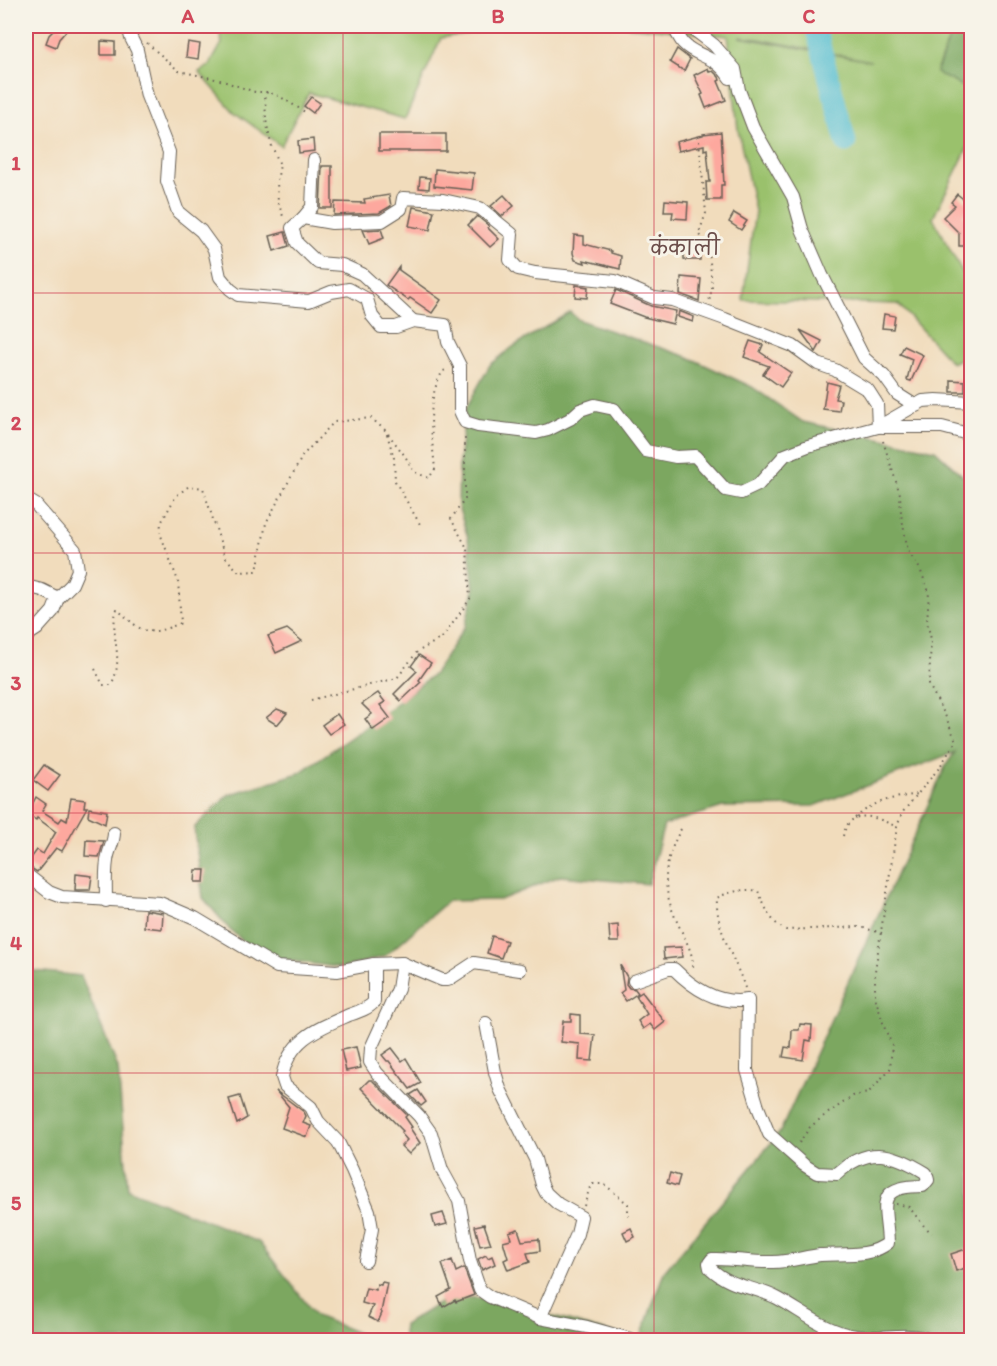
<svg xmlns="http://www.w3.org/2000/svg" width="997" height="1366" font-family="Itim,'Playpen Sans Deva',sans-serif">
  <rect width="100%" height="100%" fill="#f7f3e8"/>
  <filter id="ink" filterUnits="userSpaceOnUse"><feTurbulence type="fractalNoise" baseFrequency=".0167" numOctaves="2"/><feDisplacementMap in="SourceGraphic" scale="12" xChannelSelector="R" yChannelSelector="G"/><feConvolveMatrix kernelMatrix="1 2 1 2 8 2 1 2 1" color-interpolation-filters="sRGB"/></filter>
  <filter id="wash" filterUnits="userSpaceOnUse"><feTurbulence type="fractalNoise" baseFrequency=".008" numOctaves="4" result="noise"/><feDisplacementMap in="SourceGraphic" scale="24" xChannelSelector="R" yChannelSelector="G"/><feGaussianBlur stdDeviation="1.35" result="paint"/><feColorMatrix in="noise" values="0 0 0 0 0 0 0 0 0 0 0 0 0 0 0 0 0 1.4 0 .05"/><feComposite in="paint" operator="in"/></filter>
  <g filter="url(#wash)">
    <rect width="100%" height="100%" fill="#f1dcbc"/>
    <g fill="#9ac16c" stroke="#5b6e44" stroke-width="1.5" fill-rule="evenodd">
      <polygon points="214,26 512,26 441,38 405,119 309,93 281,146 234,112 199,72 209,66 222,43 218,28"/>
      <path d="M624 26H954L936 72 971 91V141L933 218 971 288V353L952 363 898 304 743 300 755 211 738 130 728 36ZM739 37 759 39 871 61H870Z"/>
    </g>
    <g fill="#7ba760" stroke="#4c623e" stroke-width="1.5">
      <polygon points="954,26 971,26 971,91 936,73"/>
      <polygon points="570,312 579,320 688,357 752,387 803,422 935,450 961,474 972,487 971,1340 640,1340 664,1272 780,1132 946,765 955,752 814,806 723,807 664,825 648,884 560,876 500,900 448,901 385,956 343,968 263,957 230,930 203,898 194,828 228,795 299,773 374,721 435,673 465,626 474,590 468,538 458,506 459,462 466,408 490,365 514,346"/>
      <polygon points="26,970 81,976 118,1068 128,1189 259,1242 316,1316 375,1340 26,1340"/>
      <polygon points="449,1297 486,1298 636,1340 402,1340 404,1325"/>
    </g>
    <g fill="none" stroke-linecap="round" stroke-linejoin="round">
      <polyline stroke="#54bed0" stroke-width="21" points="815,26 846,142"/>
    </g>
    <g id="blocks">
      <g fill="#fda89e">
        <polygon points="58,26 61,26 66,31 59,39 56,47 46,43 49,35"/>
        <polygon points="101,41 115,42 115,55 101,55"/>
        <polygon points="188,42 200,44 198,59 186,57"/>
        <polygon points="677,49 690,59 684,71 670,62"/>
        <polygon points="708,68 709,72 713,71 719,77 720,80 718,81 726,100 706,108 701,95 703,94 694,75"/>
        <polygon points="311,97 320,103 313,113 304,106"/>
        <polygon points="721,132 724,185 721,185 721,200 707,200 706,182 710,182 707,149 704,150 704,145 678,151 676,142 703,135 703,134"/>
        <rect x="379" y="134" width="67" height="17"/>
        <polygon points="313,139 314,151 299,153 298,141"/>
        <polygon points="322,166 332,166 332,208 320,208"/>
        <polygon points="435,169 474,173 472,190 434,186"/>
        <polygon points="420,177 430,178 429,189 419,188"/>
        <polygon points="957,194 971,205 963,215 972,223 972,246 959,246 959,233 943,217 955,205 951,202"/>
        <polygon points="389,195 391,206 379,213 334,215 335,202 365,203 364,199"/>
        <polygon points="504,195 514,206 502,216 491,206"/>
        <polygon points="665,200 688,202 687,219 672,218 673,212 664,212"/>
        <polygon points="413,207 434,211 430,230 409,226"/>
        <polygon points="734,213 747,221 741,230 729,222"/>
        <polygon points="477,216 489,226 488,228 499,239 490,247 468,225"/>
        <polygon points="381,229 384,238 369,244 363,230"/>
        <polygon points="285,232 289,246 274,251 270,236"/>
        <polygon points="574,235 584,236 584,244 611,251 611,253 621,256 620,269 584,260 585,263 575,260 573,253"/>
        <rect x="684" y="247" width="16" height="13"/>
        <polygon points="399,267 399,270 441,300 432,313 410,298 408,300 386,285"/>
        <polygon points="681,277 701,279 699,301 680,294"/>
        <polygon points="576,285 588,287 587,298 575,297"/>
        <polygon points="616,290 651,306 676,311 673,324 644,317 610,304"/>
        <polygon points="679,311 694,317 693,322 678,317"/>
        <polygon points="884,314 895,316 893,329 882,328"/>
        <polygon points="800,330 822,341 816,352"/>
        <polygon points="750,341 763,345 760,352 791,373 781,387 763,374 769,366 744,357"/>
        <polygon points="904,346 923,355 911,381 907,380 912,359 900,354"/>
        <polygon points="951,380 965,381 965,392 951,392"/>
        <polygon points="827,382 839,385 835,399 841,400 839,411 823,409"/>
        <polygon points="287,629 302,641 276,653 268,636"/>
        <polygon points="419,655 431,663 419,680 421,682 401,701 394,694 417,671 411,666"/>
        <polygon points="378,693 385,702 380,705 390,718 373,730 365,719 372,714 362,704"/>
        <polygon points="277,709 287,713 277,725 266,718"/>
        <polygon points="337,714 344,724 329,734 322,725"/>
        <polygon points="44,765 60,775 48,791 33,780"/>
        <polygon points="36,797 46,804 42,811 59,822 62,818 67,821 71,798 85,800 84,807 87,807 62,851 56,848 37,872 26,865 37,850 43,854 56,832 37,818 36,820 26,814 26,798 33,803"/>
        <polygon points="89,808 107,811 105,824 88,816"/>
        <polygon points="86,840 104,841 99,857 85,856"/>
        <polygon points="196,870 205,870 204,882 195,882"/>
        <polygon points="76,874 92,876 90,890 75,890"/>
        <polygon points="145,910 163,913 162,929 144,927"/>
        <polygon points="618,925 619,942 610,942 609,926"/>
        <polygon points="492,936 507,941 501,958 487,953"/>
        <polygon points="681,947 682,957 664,959 663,948"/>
        <polygon points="620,965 627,977 626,984 629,988 635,989 638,993 626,1001 620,993 624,990"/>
        <polygon points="642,992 665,1022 655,1030 650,1024 643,1029 638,1021 647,1014 636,996"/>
        <polygon points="571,1014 580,1015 580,1034 595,1035 592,1061 579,1060 580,1044 561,1042 563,1021 571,1021"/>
        <polygon points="800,1024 812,1025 811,1041 806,1040 803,1060 783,1057 785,1047 791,1048 792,1030 799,1030"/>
        <polygon points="356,1047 361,1068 346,1071 341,1050"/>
        <polygon points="392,1048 402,1061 406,1058 421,1083 410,1089 389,1061 387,1061 382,1055"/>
        <polygon points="369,1080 372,1080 407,1115 405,1117 412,1127 410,1128 420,1143 409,1154 401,1146 407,1140 401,1133 403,1131 361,1088"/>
        <polygon points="418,1090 426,1102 421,1106 410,1095"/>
        <polygon points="276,1091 304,1112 306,1116 303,1123 311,1126 307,1137 282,1128 289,1107"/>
        <polygon points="240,1096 247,1118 237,1124 229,1099"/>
        <polygon points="670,1173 680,1176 677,1186 667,1183"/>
        <polygon points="443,1213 447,1224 435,1227 432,1216"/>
        <polygon points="484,1224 491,1244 480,1246 475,1226"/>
        <polygon points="631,1228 635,1237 627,1241 623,1232"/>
        <polygon points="518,1229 522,1241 539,1239 540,1251 527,1253 530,1262 508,1270 504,1260 508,1258 503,1241 511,1239 509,1232"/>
        <polygon points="966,1249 972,1266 956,1271 951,1254"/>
        <polygon points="486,1255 488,1258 492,1256 495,1264 482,1270 478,1259"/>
        <polygon points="452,1260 456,1272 464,1268 474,1295 456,1302 455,1300 443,1307 438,1297 451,1290 442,1264"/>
        <polygon points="382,1282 387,1283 381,1312 382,1313 378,1322 368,1317 373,1306 362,1303 366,1288 376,1290 377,1284 381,1285"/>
      </g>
    </g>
  </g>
  <g filter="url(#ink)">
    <use href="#blocks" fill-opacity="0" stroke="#675f54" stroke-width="1.5"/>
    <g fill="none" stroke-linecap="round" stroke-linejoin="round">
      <g stroke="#675f54" stroke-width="14">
        <g id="minor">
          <polyline points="128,26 131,38 137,50 147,96 169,152 167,181 178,212 201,231 214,249 220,277 230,289 238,295 309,301 331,292 349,289 367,299 372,316 381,327 396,327 413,321 445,325 448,342 460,366 460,411 465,422 478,426 536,433 548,430 570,419 580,410 595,405 614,409 646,451 676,457 695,456 726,490 741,493 758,485 785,455 808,446 878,427 923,401 936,400 972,402"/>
          <path d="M673 26C676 31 679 38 683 43 697 58 715 54 730 78"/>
          <polyline points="689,26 714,45 735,69 739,90 753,127 793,197 802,229 822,275 864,358 884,376 897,394 916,406"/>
          <polyline points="303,218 312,207 314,160"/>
          <polyline points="413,321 362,274 342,265 318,263 297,243 292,228 303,218 332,223 382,221 401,209 403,198 443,200 480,208 512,234 510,260 518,269 535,273 615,281 654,298 672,300 725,319 793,346 818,364 835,370 868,390 877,404 878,427"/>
          <polyline points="882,427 942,427 972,435"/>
          <polyline points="26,499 36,505 75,550 78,570 72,584 58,598 53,611 37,629 26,636"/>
          <polyline points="26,586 42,590 58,598"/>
          <polyline points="26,874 49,892 62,897 160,903 195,918 277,967 337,971 374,964 402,963 442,980 448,980 474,963 520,970"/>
          <path d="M106 901C106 887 105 874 107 861 108 850 114 843 114 833"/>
          <polyline points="402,963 398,989 371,1048 370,1062 377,1073 419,1116 431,1133 442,1170 459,1201 470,1261 480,1290 490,1297 540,1318 587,1327 634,1340"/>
          <path d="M634 981 668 969H674C694 989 719 1005 748 1000L747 1070 758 1107 769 1134 804 1165 817 1173 837 1174C868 1145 894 1153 926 1173L928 1180 923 1186C872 1186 887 1207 888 1243 870 1258 841 1253 820 1255 804 1257 789 1262 773 1262 753 1263 732 1258 712 1259L709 1263 710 1268C731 1288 754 1286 777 1298 803 1312 826 1332 856 1336 880 1340 907 1331 930 1340"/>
          <polyline points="486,1023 495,1072 500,1089 535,1159 542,1185 546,1193 558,1204 581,1217 577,1234 540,1318"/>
          <path d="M366 1261 372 1229 369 1211 352 1170 338 1142 318 1121 311 1107 285 1086 282 1077C289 1039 317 1029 349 1015 358 1012 368 1009 374 1002V964"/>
        </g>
      </g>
      <g stroke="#675f54" stroke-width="2" stroke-dasharray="1.5 4.5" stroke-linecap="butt">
        <polyline points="147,43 179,71 220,80 255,92 267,92 279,96 305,112"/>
        <polyline points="267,92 265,97 266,120 271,144 280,165 277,181 278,202 284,219"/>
        <polyline points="699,141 706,213 699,233 709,249 712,288 709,302"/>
        <polyline points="387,434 394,458 395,481 421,526"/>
        <path d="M95 669 103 685H111C126 657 108 636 117 609 144 634 146 637 181 623L178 581 160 533 161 523 176 496 189 486 203 488 225 557 239 572 257 571 266 523 303 455 334 422 371 418 386 431 405 456 414 472 429 478 435 469C432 437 425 400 443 371L449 369"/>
        <polyline points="311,700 397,678 417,652 443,637 470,599 467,548 451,519 465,499 465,434"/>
        <path d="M855 818C877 799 890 799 918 794"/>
        <path d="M681 829C660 868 662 892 681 930 687 943 694 955 693 970"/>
        <path d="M843 836C850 805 878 818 897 827"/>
        <path d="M745 988C736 960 715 929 717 898 727 892 746 888 758 891 765 906 770 923 786 930L860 927 882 933"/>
        <polyline points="799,1143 810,1127 824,1116 853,1096 868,1093 890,1069 892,1045 885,1029 875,997 875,971 897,827 902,813 939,768 956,741 945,715 929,685 931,639 927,622 929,592 920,569 908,551 901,514 900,494 882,438"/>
        <polyline points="896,1204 909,1207 924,1226 932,1233"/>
        <polyline points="584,1206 590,1187 593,1184 604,1184 628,1204 628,1216"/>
      </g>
      <use href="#minor" stroke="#fff" stroke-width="12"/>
    </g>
  </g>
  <path fill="none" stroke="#d1495b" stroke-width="1.5" stroke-opacity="0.55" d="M343 26V1340M654 26V1340M26 293H972M26 553H972M26 813H972M26 1073H972"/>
  <g text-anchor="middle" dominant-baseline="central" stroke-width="6" stroke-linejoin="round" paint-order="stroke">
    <g font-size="21" fill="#6b4d4a" stroke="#f7f3e8">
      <text x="685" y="247">कंकाली</text>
    </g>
  </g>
  <rect width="997" height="1366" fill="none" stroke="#f7f3e8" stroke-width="66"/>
  <rect x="33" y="33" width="931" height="1300" fill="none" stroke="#d1495b" stroke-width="2"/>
  <g font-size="20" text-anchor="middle" font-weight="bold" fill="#d1495b">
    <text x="188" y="23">A</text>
    <text x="498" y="23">B</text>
    <text x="809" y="23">C</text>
    <text x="16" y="170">1</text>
    <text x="16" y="430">2</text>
    <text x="16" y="690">3</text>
    <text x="16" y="950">4</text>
    <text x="16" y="1210">5</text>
  </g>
</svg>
